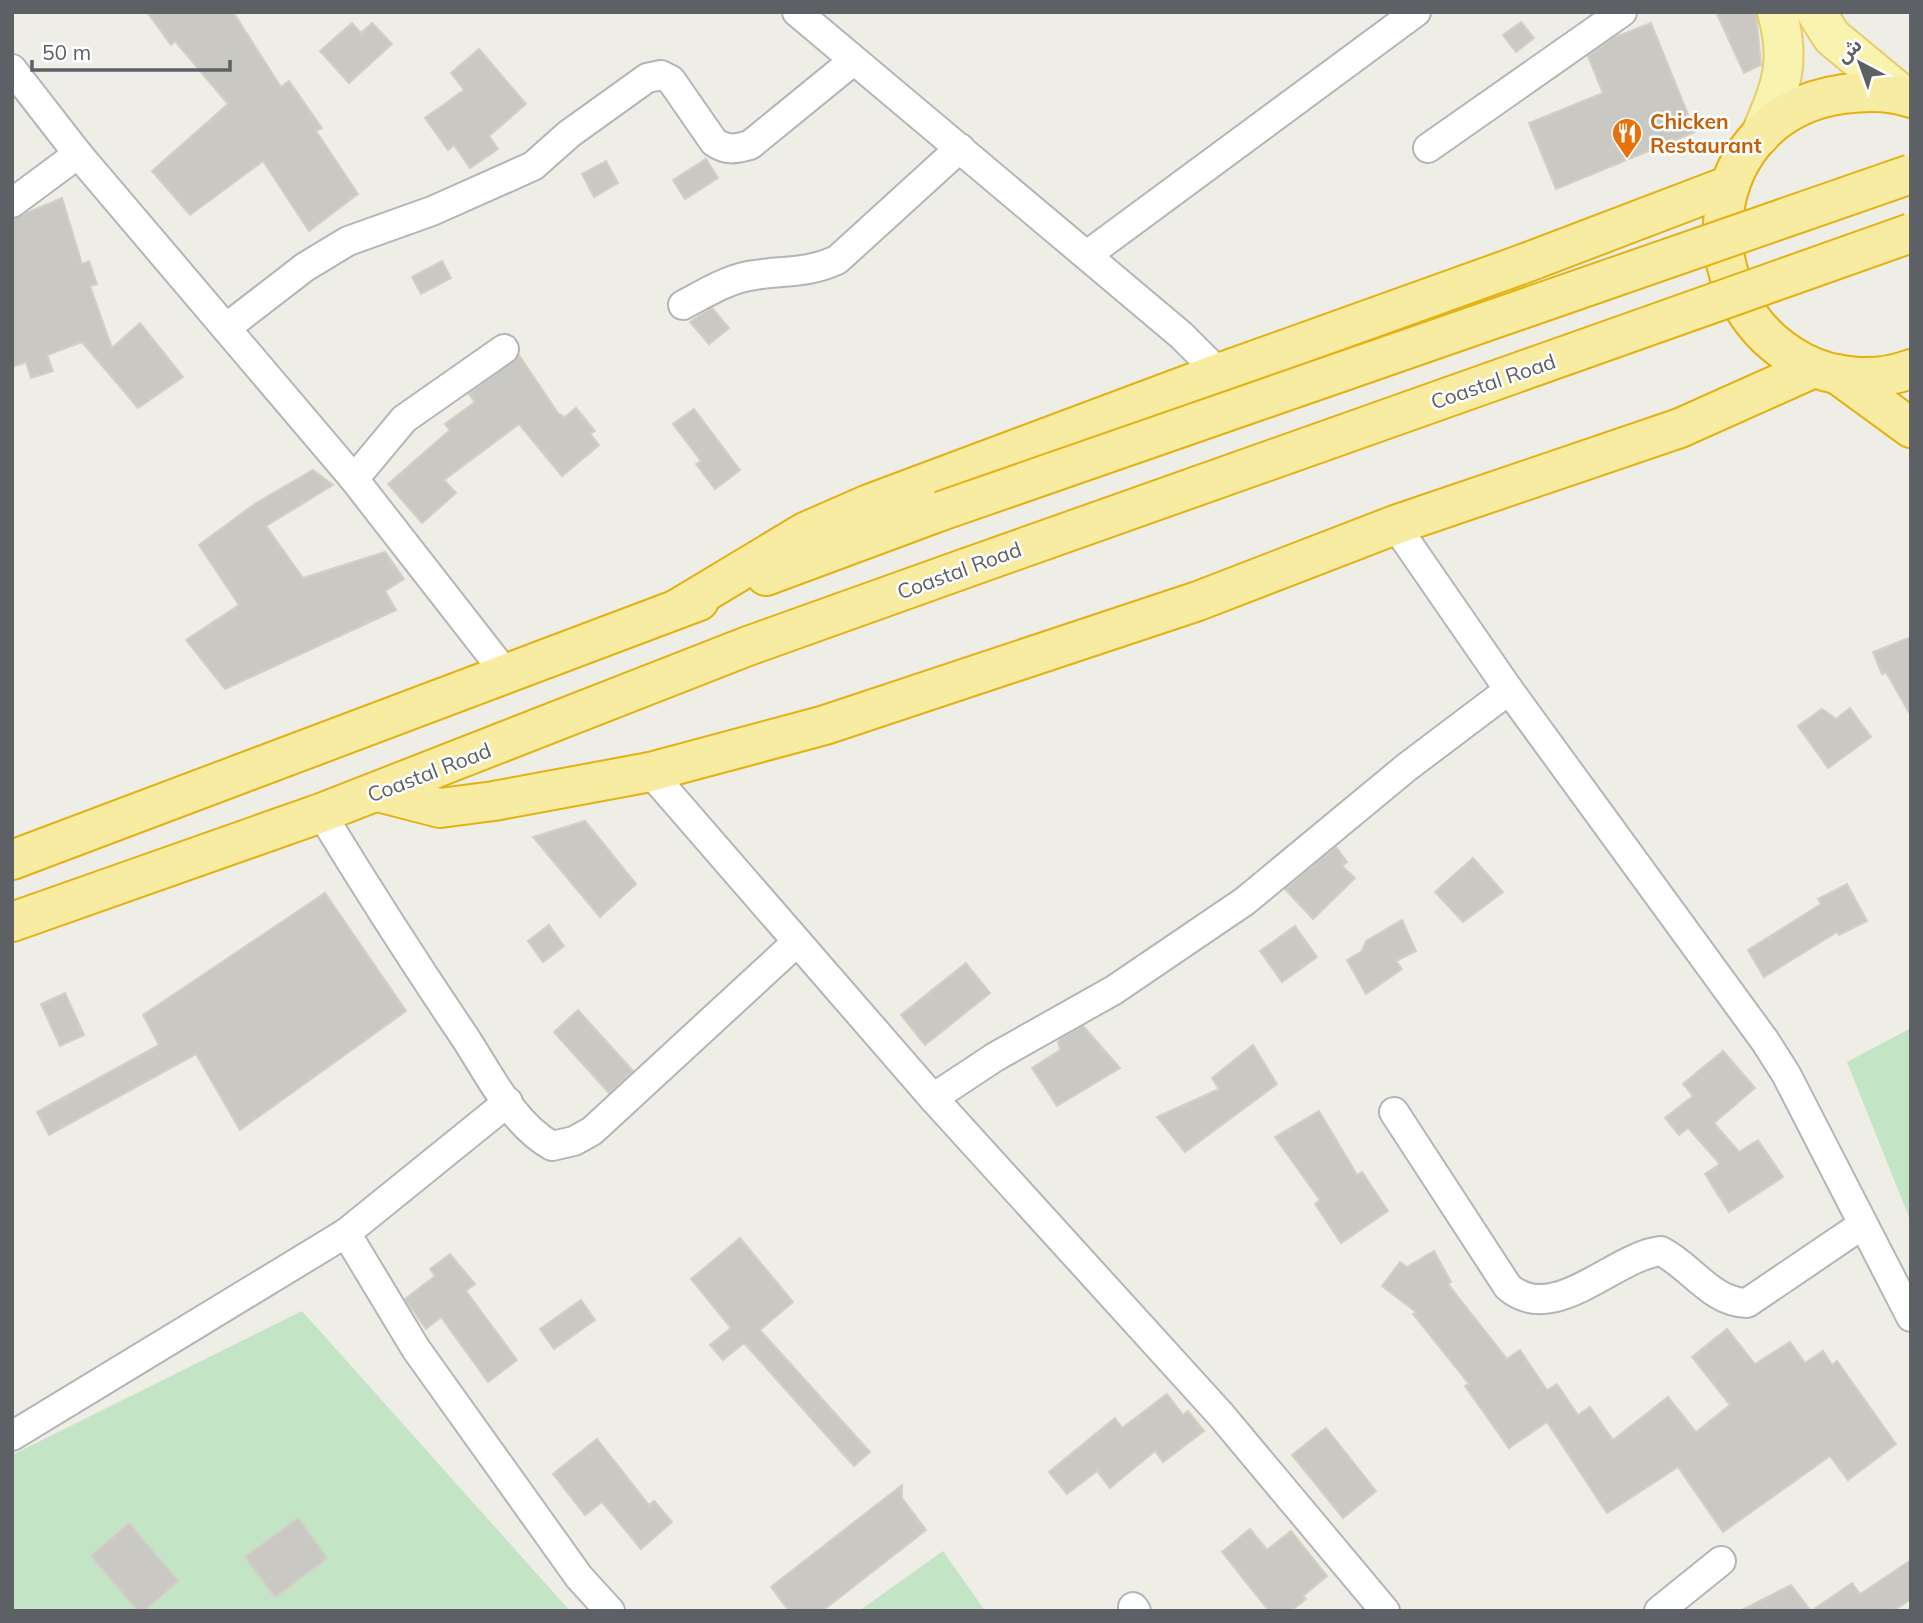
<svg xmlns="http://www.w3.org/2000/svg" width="1923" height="1623" font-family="Mulish,'Noto Sans Arabic',sans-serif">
  <rect width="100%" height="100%" fill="#eeede6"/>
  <g fill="#c4e4c6">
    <polygon points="1911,1028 1911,1222 1847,1062"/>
    <polygon points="302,1311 570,1611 12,1611 12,1455"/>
    <polygon points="943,1551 985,1611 859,1611"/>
  </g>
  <g fill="#cac8c2" stroke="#d3cfc4" stroke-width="2">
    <polygon points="147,12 233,12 281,87 289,81 322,128 316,131 358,194 309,231 263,161 190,215 152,171 228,104 175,41 171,45"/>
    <polygon points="1716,12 1756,12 1761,65 1744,73"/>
    <polygon points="1521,22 1534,38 1516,52 1503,35"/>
    <polygon points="352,23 361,33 372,23 392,44 349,83 320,51"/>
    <polygon points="1651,23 1695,132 1556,189 1529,123 1603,93 1588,56 1613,38"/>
    <polygon points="479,49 526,104 489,136 498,149 470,168 454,145 448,150 425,118 464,90 451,73"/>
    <polygon points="706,159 718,178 685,199 673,180"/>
    <polygon points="606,161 618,183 594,197 582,174"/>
    <polygon points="62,198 82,264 89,261 97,284 90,286 112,348 140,323 183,377 138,408 82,342 47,355 53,371 31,378 26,362 12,367 12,219"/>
    <polygon points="442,261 451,278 421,294 412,277"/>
    <polygon points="712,308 729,328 709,344 690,322"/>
    <polygon points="519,355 558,413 565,417 576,408 595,431 590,434 599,445 562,476 519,424 444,480 456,493 422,523 388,484 450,430 445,424 475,402 469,394"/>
    <polygon points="694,409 740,470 715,489 696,464 701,461 673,424"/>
    <polygon points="313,470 333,485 266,526 303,578 385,552 404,579 385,591 396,610 225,689 186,640 239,605 199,545 256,503"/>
    <polygon points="1911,637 1911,716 1886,672 1882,674 1873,652"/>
    <polygon points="1850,708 1871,737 1828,768 1798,726 1822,709 1836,719"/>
    <polygon points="585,821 636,884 600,917 533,837"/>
    <polygon points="1336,847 1347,862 1342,866 1355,878 1313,919 1285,889"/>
    <polygon points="1473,858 1503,892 1463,922 1435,892"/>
    <polygon points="1847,884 1867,921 1839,935 1837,932 1764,977 1748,950 1821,904 1818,899"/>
    <polygon points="325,893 406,1011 240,1130 196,1054 49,1135 37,1112 159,1045 143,1015"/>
    <polygon points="1402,920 1416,951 1396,961 1402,969 1366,994 1347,960 1362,951 1366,941"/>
    <polygon points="549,925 564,946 543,962 528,941"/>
    <polygon points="1295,926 1317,957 1282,982 1260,951"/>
    <polygon points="966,963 990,993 925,1045 901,1015"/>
    <polygon points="65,993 84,1035 60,1046 41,1004"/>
    <polygon points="578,1010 633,1071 609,1093 554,1032"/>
    <polygon points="1083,1026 1120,1068 1057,1106 1032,1068 1060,1050 1058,1042 1062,1038"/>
    <polygon points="1253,1045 1277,1084 1185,1152 1157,1117 1219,1089 1212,1078"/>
    <polygon points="1723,1051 1755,1088 1714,1123 1739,1152 1758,1140 1783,1177 1729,1212 1705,1174 1720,1164 1688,1128 1679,1135 1665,1118 1693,1096 1683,1084"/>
    <polygon points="1319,1111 1357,1175 1362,1172 1388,1211 1341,1243 1315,1204 1320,1200 1275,1137"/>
    <polygon points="740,1238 793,1302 760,1330 870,1452 854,1466 744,1343 723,1360 710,1345 731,1328 691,1279"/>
    <polygon points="1434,1251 1451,1282 1448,1284 1507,1359 1520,1350 1547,1390 1557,1384 1578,1415 1590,1407 1613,1440 1668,1397 1696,1432 1730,1405 1692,1357 1727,1329 1755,1364 1790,1342 1805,1363 1823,1351 1832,1365 1837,1361 1896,1444 1848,1480 1830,1456 1723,1532 1678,1467 1607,1513 1547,1422 1509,1448 1465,1386 1469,1384 1413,1314 1416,1312 1382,1286 1400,1262 1407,1267"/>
    <polygon points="450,1254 475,1284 466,1291 517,1360 488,1382 441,1317 426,1329 405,1299 435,1276 430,1269"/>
    <polygon points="581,1300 595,1320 554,1349 540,1329"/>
    <polygon points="1167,1394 1183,1415 1188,1411 1204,1431 1163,1462 1155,1451 1110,1488 1097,1471 1067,1494 1049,1472 1115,1418 1122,1428"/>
    <polygon points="1326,1428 1376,1491 1343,1518 1292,1455"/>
    <polygon points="597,1439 649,1505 654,1501 672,1522 641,1549 602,1502 585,1515 553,1474"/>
    <polygon points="902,1485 902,1498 926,1530 822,1611 789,1611 771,1587"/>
    <polygon points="298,1518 327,1558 275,1597 245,1557"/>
    <polygon points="129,1523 178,1581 144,1611 138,1611 91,1556"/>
    <polygon points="1250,1529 1267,1550 1291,1531 1327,1576 1303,1596 1306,1599 1291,1611 1269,1611 1222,1552"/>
    <polygon points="1911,1560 1911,1599 1893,1611 1811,1611 1852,1583 1860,1594"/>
    <polygon points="1791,1585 1811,1611 1740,1611"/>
  </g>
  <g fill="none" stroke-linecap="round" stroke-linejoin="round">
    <g stroke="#b3b5b9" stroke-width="32">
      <g id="minor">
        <polyline points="797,12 1181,335 1219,373"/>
        <polyline points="12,69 78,154 354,479 506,674"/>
        <polyline points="1428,148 1622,12"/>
        <polyline points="12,203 78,154"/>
        <polyline points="1087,255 1416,12"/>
        <path d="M683 305C706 293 729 278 755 275 786 270 806 274 837 260L960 148"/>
        <path d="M226 328 305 267 348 241 432 211 533 166 569 134 647 78 661 75 671 80 714 142C727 151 735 149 750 145L853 61"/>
        <polyline points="354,479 404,419 504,349"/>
        <polyline points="1395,525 1509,690 1765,1041 1786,1074 1911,1317"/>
        <polyline points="650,772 933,1098 1221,1415 1385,1611"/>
        <path d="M321 813C368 890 416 965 466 1039 490 1076 513 1124 552 1146L574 1141 592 1131 797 942"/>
        <polyline points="933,1098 995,1057 1114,990 1245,901 1407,767 1509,690"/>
        <path d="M1394 1112 1508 1287C1554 1327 1614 1256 1661 1251 1692 1267 1711 1302 1747 1303L1862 1225"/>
        <polyline points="346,1233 416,1349 579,1577 610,1611"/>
        <polyline points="12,1436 346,1233 508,1102"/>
        <polyline points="1133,1607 1136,1611"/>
        <polyline points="1659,1611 1721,1561"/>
      </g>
    </g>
    <g stroke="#e8cd65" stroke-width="42">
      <g id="primary">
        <polyline points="1816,12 1832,37 1902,95"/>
        <path d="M1760 136C1780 89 1792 64 1777 12"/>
      </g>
    </g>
    <g stroke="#e4b210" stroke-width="42">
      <g id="trunk">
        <path d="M1911 98C1889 90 1865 91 1843 94 1703 113 1680 297 1802 362 1834 379 1877 382 1911 369"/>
        <polyline points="1837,374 1911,428"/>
        <polyline points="766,576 941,511"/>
        <polyline points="677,609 805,532 869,504 1219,373 1520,265 1730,185"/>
        <polyline points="378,792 440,808 494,801 650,772 825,725 1198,601 1395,525 1680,428 1814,368"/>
        <polyline points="12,860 699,601"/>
        <polyline points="12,922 321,813 748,646 966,568"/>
      </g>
    </g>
    <use href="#minor" stroke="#fff" stroke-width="28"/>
    <use href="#primary" stroke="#f9f3b0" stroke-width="38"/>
    <use href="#trunk" stroke="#f8eca2" stroke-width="38"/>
    <g stroke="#e4b210" stroke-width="42" stroke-linecap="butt">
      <g id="trunk-bridge">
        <polyline points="941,511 1911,174"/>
        <polyline points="966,568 1911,233"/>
      </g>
    </g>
    <use href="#trunk-bridge" stroke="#f8eca2" stroke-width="38"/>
  </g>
  <defs>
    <g id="restaurant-pin" transform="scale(1.575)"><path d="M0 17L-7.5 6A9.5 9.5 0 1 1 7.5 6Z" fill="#e8710a" stroke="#fff"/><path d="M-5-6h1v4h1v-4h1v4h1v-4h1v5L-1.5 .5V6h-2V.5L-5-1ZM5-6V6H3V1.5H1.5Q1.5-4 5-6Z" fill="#fff"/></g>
  </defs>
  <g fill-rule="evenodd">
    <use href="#restaurant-pin" x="1627" y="133"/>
  </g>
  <g text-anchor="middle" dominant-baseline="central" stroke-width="5" stroke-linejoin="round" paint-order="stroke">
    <g font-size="21" font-weight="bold" fill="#c56008" stroke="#fff" text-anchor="start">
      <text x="1650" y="121">Chicken<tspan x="1650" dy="24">Restaurant</tspan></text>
    </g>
    <g font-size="21" fill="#5d6065" stroke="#fff">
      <text transform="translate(1493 381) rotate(-19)">Coastal Road</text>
      <text transform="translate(959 570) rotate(-20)">Coastal Road</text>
      <text transform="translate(429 772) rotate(-21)">Coastal Road</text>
    </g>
  </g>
  <rect width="1923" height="1623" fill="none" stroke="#5d6065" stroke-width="28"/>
  <g transform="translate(1860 63) rotate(319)" stroke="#ffffff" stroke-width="5" paint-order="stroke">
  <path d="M0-5L12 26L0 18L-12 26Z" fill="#5d6065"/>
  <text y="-10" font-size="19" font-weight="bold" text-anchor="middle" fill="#5d6065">ش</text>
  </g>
  <path d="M32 60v10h198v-10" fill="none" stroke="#5d6065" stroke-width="3.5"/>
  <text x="42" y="60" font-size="21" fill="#5d6065" stroke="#ffffff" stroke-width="5" paint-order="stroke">50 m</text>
</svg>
